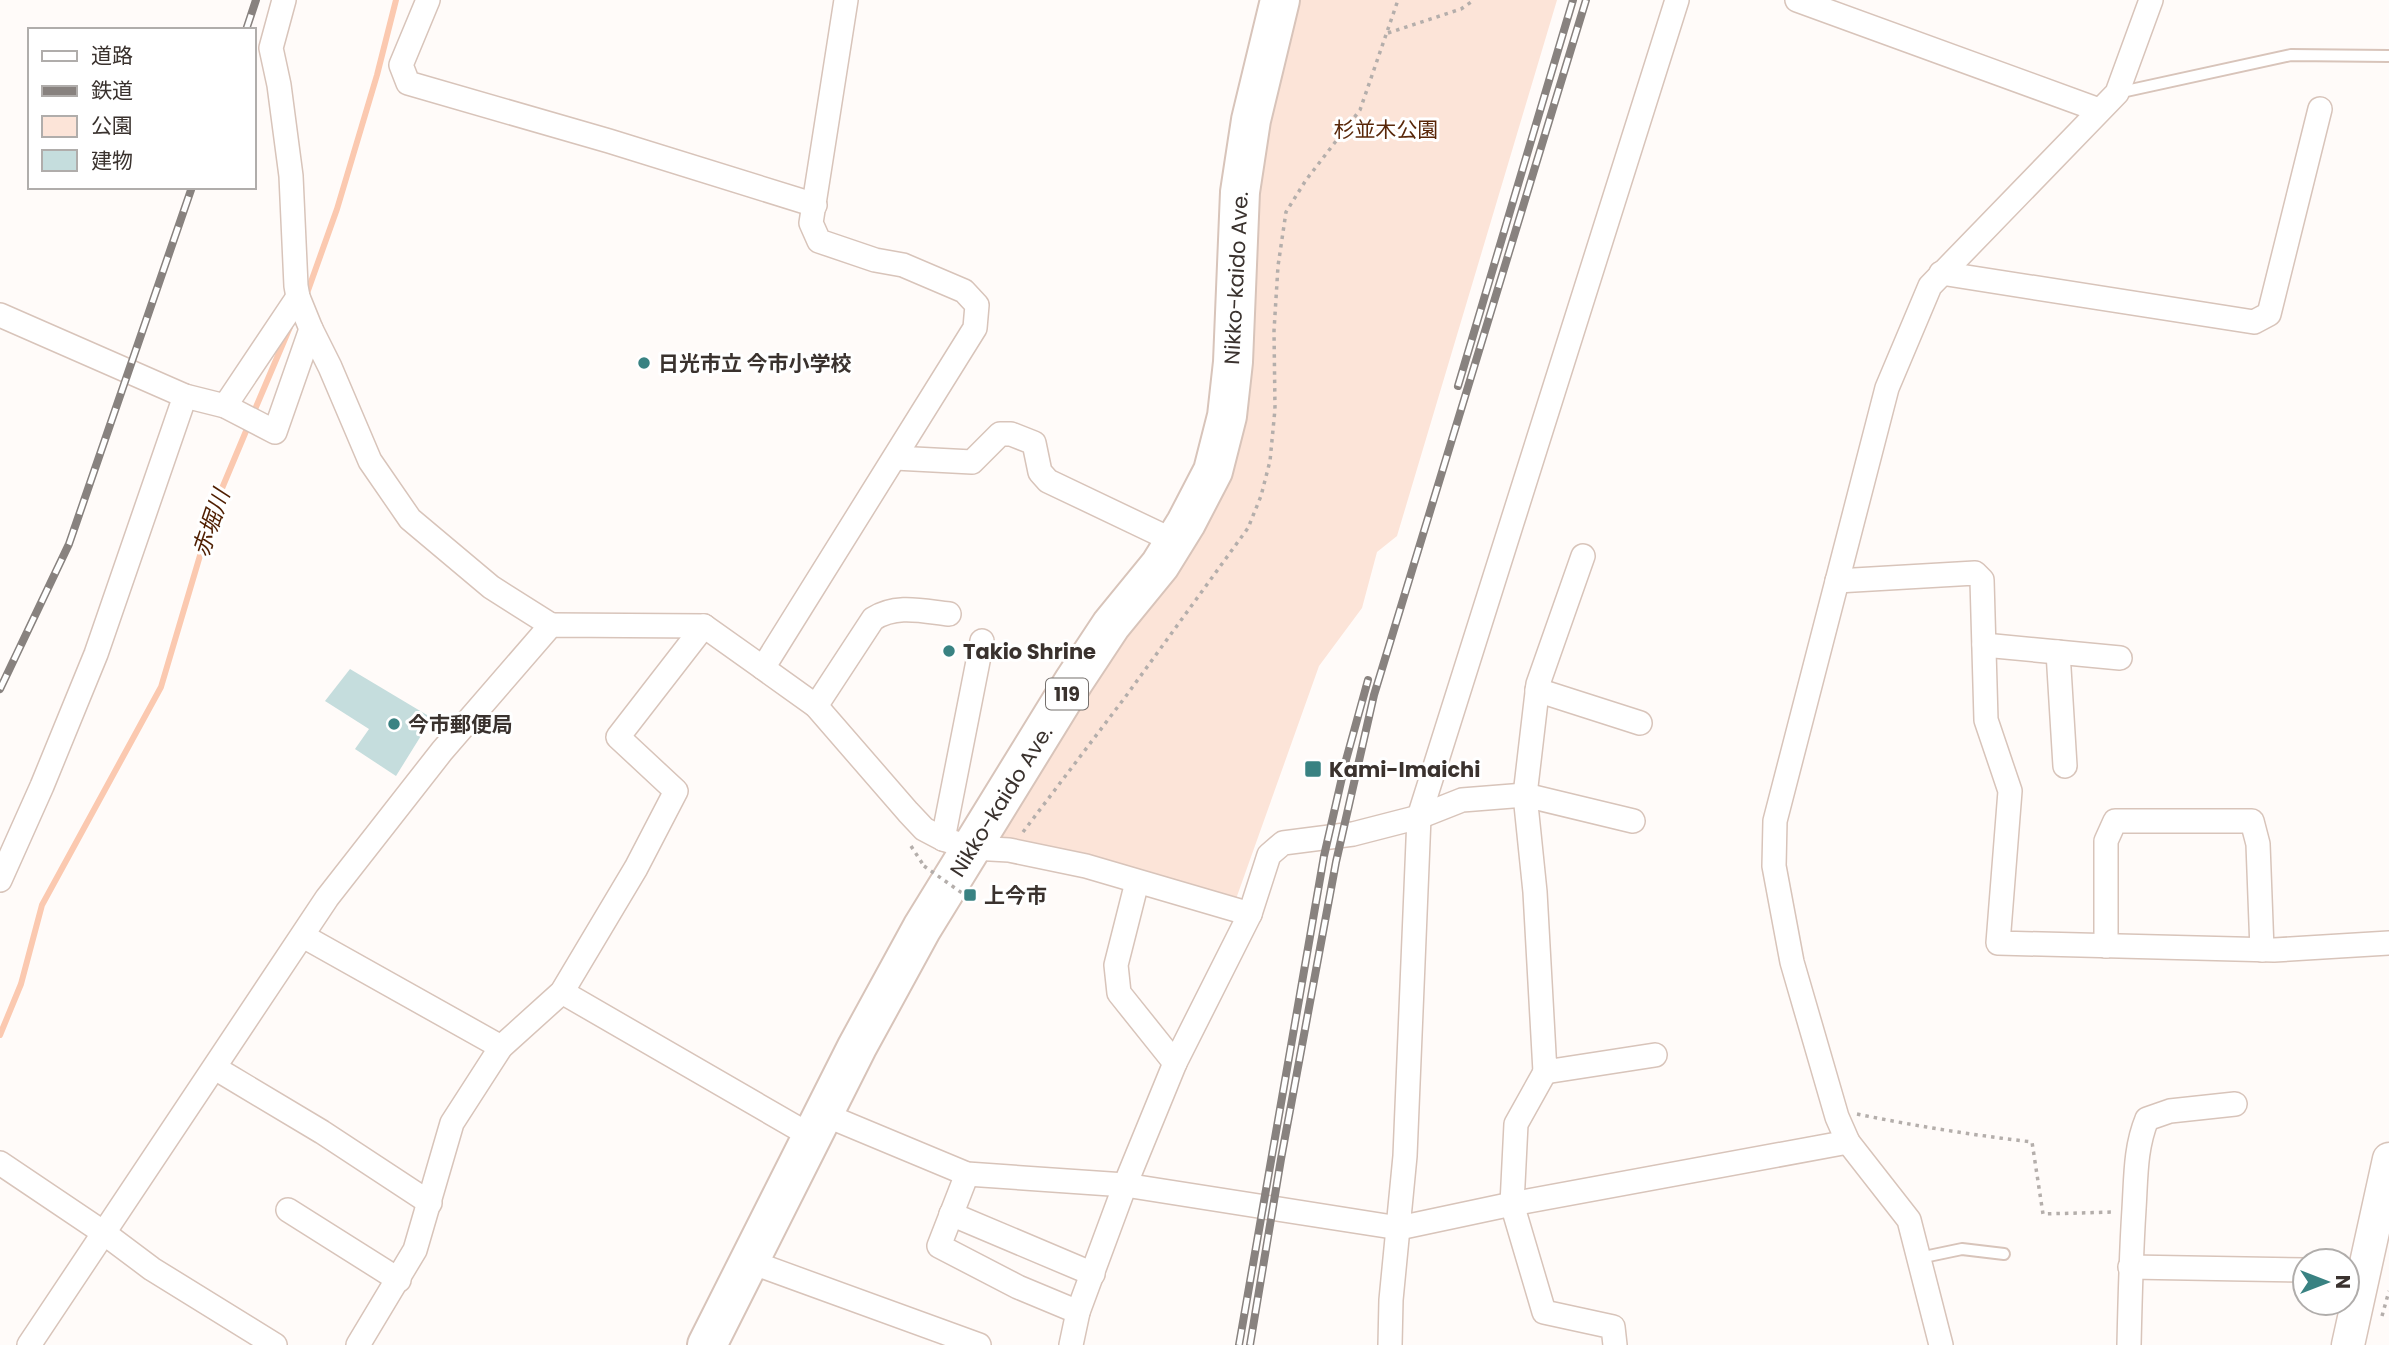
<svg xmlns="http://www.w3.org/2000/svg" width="2389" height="1345" font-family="Poppins,'Noto Sans JP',sans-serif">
  <rect width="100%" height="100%" fill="#fffbf9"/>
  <polygon fill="#fce4d8" points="1290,0 1557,0 1397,536 1377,552 1362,608 1319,666 1236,899 984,842 1216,482 1244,192"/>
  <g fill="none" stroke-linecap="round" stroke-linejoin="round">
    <g stroke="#fbc9b0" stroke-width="6">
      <polyline points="306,296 337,209 377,75 396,0"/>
      <polyline points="253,414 290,327"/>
      <polyline points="0,1035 21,984 42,905 161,687 215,505 249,424"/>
    </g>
  </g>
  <polygon fill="#c5dddd" points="350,669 432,718 396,776 355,749 369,729 325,701"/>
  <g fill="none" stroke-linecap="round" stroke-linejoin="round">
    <g stroke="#d8c4ba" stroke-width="14">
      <g id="lane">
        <polyline points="2117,93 2291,55 2389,56"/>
        <polyline points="1919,1258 1962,1249 2004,1254"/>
      </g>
    </g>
    <g stroke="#d8c4ba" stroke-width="26">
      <g id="street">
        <polyline points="284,0 271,48 279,85 291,176 296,286 298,297 311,329 330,367 370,461 410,519 491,587 551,625"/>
        <polyline points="428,0 401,65 408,83 609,141 815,205"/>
        <polyline points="846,0 811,223 819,241 875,260 903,265 964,291 977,305 975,328 763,668 816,706 908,812 924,829 943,839 972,848 1009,850 1086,866 1250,914"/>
        <polyline points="1797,0 2099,110"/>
        <polyline points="1941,273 2254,322 2269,314 2320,109"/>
        <polyline points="0,315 185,396 225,406 275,432 311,329"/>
        <polyline points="225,406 298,297"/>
        <polyline points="895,458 972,462 1000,434 1011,434 1034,443 1040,472 1048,481 1174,541"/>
        <polyline points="1583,556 1538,684 1525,795 1535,892 1545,1072 1655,1055"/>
        <polyline points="1837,581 1975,573 1982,580 1986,720 2010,791 1998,943 2274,950 2389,943"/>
        <polyline points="1984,645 2120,658"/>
        <polyline points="2058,652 2065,766"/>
        <polyline points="1537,690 1640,723"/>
        <path d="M816 706 873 619C896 604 922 611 949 614"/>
        <polyline points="943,839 982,641"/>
        <polyline points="0,880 42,786 96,654 185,396"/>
        <polyline points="1137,882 1116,965 1119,993 1175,1063"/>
        <polyline points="303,936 501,1047"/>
        <polyline points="2106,946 2106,841 2115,821 2252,821 2258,844 2262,950"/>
        <polyline points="562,992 811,1136"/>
        <polyline points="215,1068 322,1132 430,1203"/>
        <polyline points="1545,1072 1516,1124 1512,1204 1544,1312 1613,1327 1615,1345"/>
        <polyline points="823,1114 967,1174 1125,1185 1399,1228 1512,1204 1848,1142"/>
        <polyline points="0,1163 104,1233 152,1269 275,1345"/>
        <polyline points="967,1174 939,1246 1018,1287 1078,1312"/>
        <polyline points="288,1210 399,1280"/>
        <polyline points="951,1214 1093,1274"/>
        <polyline points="748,1261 979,1345"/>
        <polyline points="2130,1267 2305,1270"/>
        <polyline points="29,1345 327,898 442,751 551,625 704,626 763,668"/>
        <polyline points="358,1345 415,1250 452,1123 501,1047 562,992 636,868 676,791 618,737 704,626"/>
        <polyline points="1071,1345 1078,1312 1125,1185 1175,1063 1250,914 1269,855 1283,843 1353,834 1419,817 1462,800 1525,795 1633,821"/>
        <polyline points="1390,1345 1391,1300 1405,1156 1419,817 1677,0"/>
        <polyline points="1941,1345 1909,1220 1848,1142 1837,1117 1792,962 1774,866 1775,821 1887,388 1930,286 2117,93 2151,0"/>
        <path d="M2129 1345C2130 1300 2131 1255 2134 1209 2136 1178 2135 1148 2147 1119L2170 1111 2235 1104"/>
      </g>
    </g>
    <g stroke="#d8c4ba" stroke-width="35">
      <polyline id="secondary" points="2348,1345 2389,1159"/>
    </g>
    <g stroke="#d8c4ba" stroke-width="42">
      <polyline id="highway" points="707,1345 857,1047 922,928 1074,681 1111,625 1160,565 1186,523 1213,471 1227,416 1233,362 1240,192 1251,120 1280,0"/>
    </g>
    <g stroke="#b4aeab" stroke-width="3.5" stroke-dasharray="3.5 5" stroke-linecap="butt">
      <polyline points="1388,33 1461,9 1474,0"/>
      <polyline points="1023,832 1126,696 1248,528 1261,496 1270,461 1275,409 1274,331 1278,266 1286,212 1306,180 1360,110 1398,0"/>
      <polyline points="911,846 924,866"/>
      <path d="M1857 1114C1915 1126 1973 1135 2032 1142L2043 1214 2114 1212"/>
      <polyline points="2382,1316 2389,1291"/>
    </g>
    <use href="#lane" stroke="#fff" stroke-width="10"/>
    <use href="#street" stroke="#fff" stroke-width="23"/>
    <use href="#secondary" stroke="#fff" stroke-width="32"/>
    <use href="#highway" stroke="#fff" stroke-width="38"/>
    <g stroke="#88827f" stroke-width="8">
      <g id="rail">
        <polyline points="246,30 256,0"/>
        <polyline points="1458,386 1573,0"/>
        <polyline points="0,689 69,544 192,187"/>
        <polyline points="1239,1345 1324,856 1346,760 1368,680"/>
        <polyline points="1250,1345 1281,1159 1336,862 1374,695 1586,0"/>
      </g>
    </g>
    <use href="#rail" stroke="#fff" stroke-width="5" stroke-dasharray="16" stroke-linecap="butt"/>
    <polyline stroke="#b4aeab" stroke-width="3.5" stroke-dasharray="3.5 5" stroke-linecap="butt" points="924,866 962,893"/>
  </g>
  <g fill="#398282" stroke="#fff" stroke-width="2.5">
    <circle cx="644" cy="363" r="7"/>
    <circle cx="949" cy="651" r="7"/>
    <circle cx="394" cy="724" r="7"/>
    <rect x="1304" y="760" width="18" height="18" rx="3.5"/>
    <rect x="963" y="888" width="14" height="14" rx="3.5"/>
  </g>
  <g text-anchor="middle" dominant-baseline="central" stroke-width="6" stroke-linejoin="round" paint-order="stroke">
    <rect fill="#fff" stroke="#75706d" stroke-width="2" x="1046" y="678.5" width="42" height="31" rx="5"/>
    <g font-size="19" font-weight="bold" fill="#3a322e">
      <text x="1067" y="694">119</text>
    </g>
    <g font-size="21" fill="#592709" stroke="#fff">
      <text x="1386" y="129">杉並木公園</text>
    </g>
    <g font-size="21" fill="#3a322e" stroke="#fff">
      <text transform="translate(1236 278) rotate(-87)">Nikko-kaido Ave.</text>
      <text transform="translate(1001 801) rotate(-58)">Nikko-kaido Ave.</text>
    </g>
    <g font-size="21" font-weight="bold" fill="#3a322e" stroke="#fff" text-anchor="start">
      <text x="658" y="363">日光市立 今市小学校</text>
      <text x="963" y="651">Takio Shrine</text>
      <text x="408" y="724">今市郵便局</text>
      <text x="1329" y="769">Kami-Imaichi</text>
      <text x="984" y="895">上今市</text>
    </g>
    <g font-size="23" font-style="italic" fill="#4f1e00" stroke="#fff">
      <text transform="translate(211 523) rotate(-71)">赤堀川</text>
    </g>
  </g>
  <rect x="28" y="28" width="228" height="161" fill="#ffffff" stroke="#b0adab" stroke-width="2"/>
  <rect x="42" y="51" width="35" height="10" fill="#ffffff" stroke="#b0adab" stroke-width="2"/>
  <text x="91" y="63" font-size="21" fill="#3a322e">道路</text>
  <rect x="42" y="86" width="35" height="10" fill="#88827f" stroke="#b0adab" stroke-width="2"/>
  <text x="91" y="98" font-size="21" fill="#3a322e">鉄道</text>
  <rect x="42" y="116" width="35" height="21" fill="#fce4d8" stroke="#b0adab" stroke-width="2"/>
  <text x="91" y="133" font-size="21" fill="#3a322e">公園</text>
  <rect x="42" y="150" width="35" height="21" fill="#c5dddd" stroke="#b0adab" stroke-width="2"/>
  <text x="91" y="168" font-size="21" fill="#3a322e">建物</text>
  <g transform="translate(2326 1282) rotate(90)"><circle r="33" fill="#ffffff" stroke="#b0adab" stroke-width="2"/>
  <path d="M0-5L12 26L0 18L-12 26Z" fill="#398282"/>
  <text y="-10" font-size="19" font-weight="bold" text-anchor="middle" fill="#3a322e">N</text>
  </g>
</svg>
